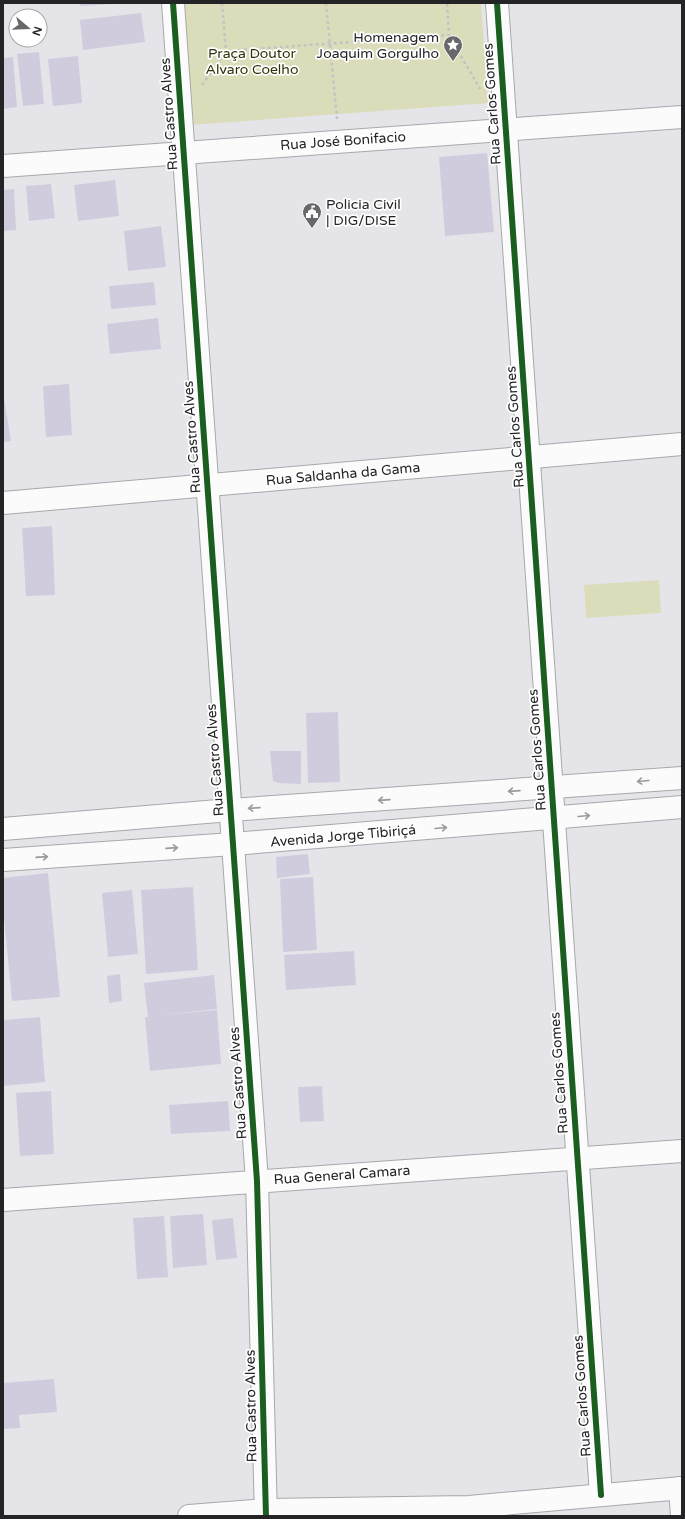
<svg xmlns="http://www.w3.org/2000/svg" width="685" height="1519" font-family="'Varela Round',sans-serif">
  <rect width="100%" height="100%" fill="#e5e5e9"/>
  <g fill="#dbddba">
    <polygon points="183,3 481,3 488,103 191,125"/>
    <polygon points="659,580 661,613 586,618 584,585"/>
  </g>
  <g fill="#d0ccde">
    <polygon points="80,3 115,3 115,4 80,6"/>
    <polygon points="141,13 145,42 83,50 80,20"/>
    <polygon points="39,52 44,104 23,106 17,54"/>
    <polygon points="78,56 82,103 53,106 48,59"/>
    <polygon points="13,57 17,107 3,109 3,58"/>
    <polygon points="487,153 494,232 445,236 439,157"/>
    <polygon points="115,180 119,216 78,221 74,185"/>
    <polygon points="51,184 55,218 29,221 26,186"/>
    <polygon points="14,189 16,230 3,231 3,190"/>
    <polygon points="161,226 166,267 128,271 124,231"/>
    <polygon points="154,282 156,305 111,309 109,286"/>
    <polygon points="158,318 161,349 110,354 107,324"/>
    <polygon points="69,384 72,435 46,437 43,386"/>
    <polygon points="3,398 4,398 11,441 3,442"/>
    <polygon points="52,526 55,595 26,596 22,528"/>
    <polygon points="338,712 340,782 308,783 306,713"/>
    <polygon points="270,751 301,751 301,784 278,783 273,781"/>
    <polygon points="308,854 310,874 277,878 276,857"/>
    <polygon points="48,873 60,997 12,1001 3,907 3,878"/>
    <polygon points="313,877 317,950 283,952 280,879"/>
    <polygon points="193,887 198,970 146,974 141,890"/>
    <polygon points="132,890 138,954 108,957 102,893"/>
    <polygon points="354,951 356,985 286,990 284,955"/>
    <polygon points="120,974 122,1001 109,1003 107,976"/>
    <polygon points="214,975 217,1009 161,1015 217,1010 221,1064 150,1071 145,1017 148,1017 144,983"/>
    <polygon points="40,1017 45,1082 3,1086 3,1020"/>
    <polygon points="322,1086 324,1121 300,1122 298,1087"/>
    <polygon points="51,1091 54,1154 20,1156 16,1093"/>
    <polygon points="228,1101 230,1131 171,1134 169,1105"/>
    <polygon points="203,1214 207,1265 173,1268 170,1216"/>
    <polygon points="164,1216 168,1277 137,1279 133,1218"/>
    <polygon points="233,1218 237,1258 216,1260 212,1220"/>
    <polygon points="54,1379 57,1412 19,1415 20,1428 3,1429 3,1383"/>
  </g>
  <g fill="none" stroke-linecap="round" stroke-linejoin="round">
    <g stroke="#a8a7ab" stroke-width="24">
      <g id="minor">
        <polyline points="173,3 257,1181 266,1516"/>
        <polyline points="497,3 601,1495"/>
        <polyline points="3,166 682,117"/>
        <polyline points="3,503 682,444"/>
        <polyline points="3,829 230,810 682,778"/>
        <polyline points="3,860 233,844 682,807"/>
        <polyline points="3,1200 682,1151"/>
        <polyline points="680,1488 682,1516"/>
        <polyline points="189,1516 265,1510 469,1507 682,1488"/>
      </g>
    </g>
    <g stroke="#c3c3c4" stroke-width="2.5" stroke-dasharray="3 3" stroke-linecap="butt">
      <polyline points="222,3 226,51 449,35 447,3"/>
      <polyline points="326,3 337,119"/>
      <polyline points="449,35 480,89"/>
      <polyline points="202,85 226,51"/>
    </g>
    <use href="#minor" stroke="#fbfbfc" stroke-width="22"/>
    <g stroke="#fff" stroke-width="8">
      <g id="cycleway">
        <polyline points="173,3 257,1181 266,1516"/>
        <polyline points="497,3 601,1495"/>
      </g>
    </g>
    <use href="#cycleway" stroke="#1b5e20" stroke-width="6"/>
  </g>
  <defs><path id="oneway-shaft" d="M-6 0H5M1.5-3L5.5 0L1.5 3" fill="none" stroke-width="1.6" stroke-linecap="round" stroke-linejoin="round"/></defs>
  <g stroke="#9a9a9c">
    <use href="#oneway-shaft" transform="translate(643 781) rotate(175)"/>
    <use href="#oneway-shaft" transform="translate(514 791) rotate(176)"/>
    <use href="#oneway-shaft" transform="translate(384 800) rotate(176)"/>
    <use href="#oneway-shaft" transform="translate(254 808) rotate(176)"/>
    <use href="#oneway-shaft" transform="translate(584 816) rotate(-5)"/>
    <use href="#oneway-shaft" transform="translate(441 828) rotate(-5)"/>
    <use href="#oneway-shaft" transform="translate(172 848) rotate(-4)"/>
    <use href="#oneway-shaft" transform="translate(42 857) rotate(-4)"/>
  </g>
  <defs>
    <g id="sight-pin" transform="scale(1)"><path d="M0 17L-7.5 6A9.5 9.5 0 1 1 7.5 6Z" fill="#68686b" stroke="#fff"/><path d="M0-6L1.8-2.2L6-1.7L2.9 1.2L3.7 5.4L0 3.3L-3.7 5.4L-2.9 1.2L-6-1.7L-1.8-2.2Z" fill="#fff"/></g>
    <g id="civic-pin" transform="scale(1)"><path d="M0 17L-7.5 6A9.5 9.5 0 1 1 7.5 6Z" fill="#68686b" stroke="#fff"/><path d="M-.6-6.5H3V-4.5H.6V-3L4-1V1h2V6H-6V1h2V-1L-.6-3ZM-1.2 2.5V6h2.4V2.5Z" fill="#fff"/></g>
  </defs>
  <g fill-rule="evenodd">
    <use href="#sight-pin" x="453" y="45"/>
    <use href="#civic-pin" x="312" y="212"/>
  </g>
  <g text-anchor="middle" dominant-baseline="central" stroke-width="3.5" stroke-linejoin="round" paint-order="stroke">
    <g font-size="14" fill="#242427" stroke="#fff" text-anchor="end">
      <text x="439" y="37">Homenagem<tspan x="439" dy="16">Joaquim Gorgulho</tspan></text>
      <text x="326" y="204" text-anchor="start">Policia Civil<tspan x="326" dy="16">| DIG/DISE</tspan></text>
    </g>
    <g font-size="14" fill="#303107" stroke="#fff">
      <text x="252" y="53">Praça Doutor<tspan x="252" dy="16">Alvaro Coelho</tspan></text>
    </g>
    <g font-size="14" fill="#242427" stroke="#fff">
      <text transform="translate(492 104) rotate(-94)">Rua Carlos Gomes</text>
      <text transform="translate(169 114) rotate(-94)">Rua Castro Alves</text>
      <text transform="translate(343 141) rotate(-4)">Rua José Bonifacio</text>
      <text transform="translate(515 427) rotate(-94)">Rua Carlos Gomes</text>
      <text transform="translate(192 437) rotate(-94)">Rua Castro Alves</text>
      <text transform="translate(343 474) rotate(-5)">Rua Saldanha da Gama</text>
      <text transform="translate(537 750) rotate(-94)">Rua Carlos Gomes</text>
      <text transform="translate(215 760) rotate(-94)">Rua Castro Alves</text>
      <text transform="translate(343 836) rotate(-5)">Avenida Jorge Tibiriçá</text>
      <text transform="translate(559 1073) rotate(-94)">Rua Carlos Gomes</text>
      <text transform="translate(238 1083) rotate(-94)">Rua Castro Alves</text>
      <text transform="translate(342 1175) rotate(-4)">Rua General Camara</text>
      <text transform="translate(582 1396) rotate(-94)">Rua Carlos Gomes</text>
      <text transform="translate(251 1406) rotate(-91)">Rua Castro Alves</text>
    </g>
  </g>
  <rect width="685" height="1519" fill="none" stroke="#242427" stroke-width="8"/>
  <g transform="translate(28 28) rotate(109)"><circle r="19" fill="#ffffff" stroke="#a7a7a9"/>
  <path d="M0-3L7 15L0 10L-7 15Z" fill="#68686b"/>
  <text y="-6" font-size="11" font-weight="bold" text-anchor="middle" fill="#242427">N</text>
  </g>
</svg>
